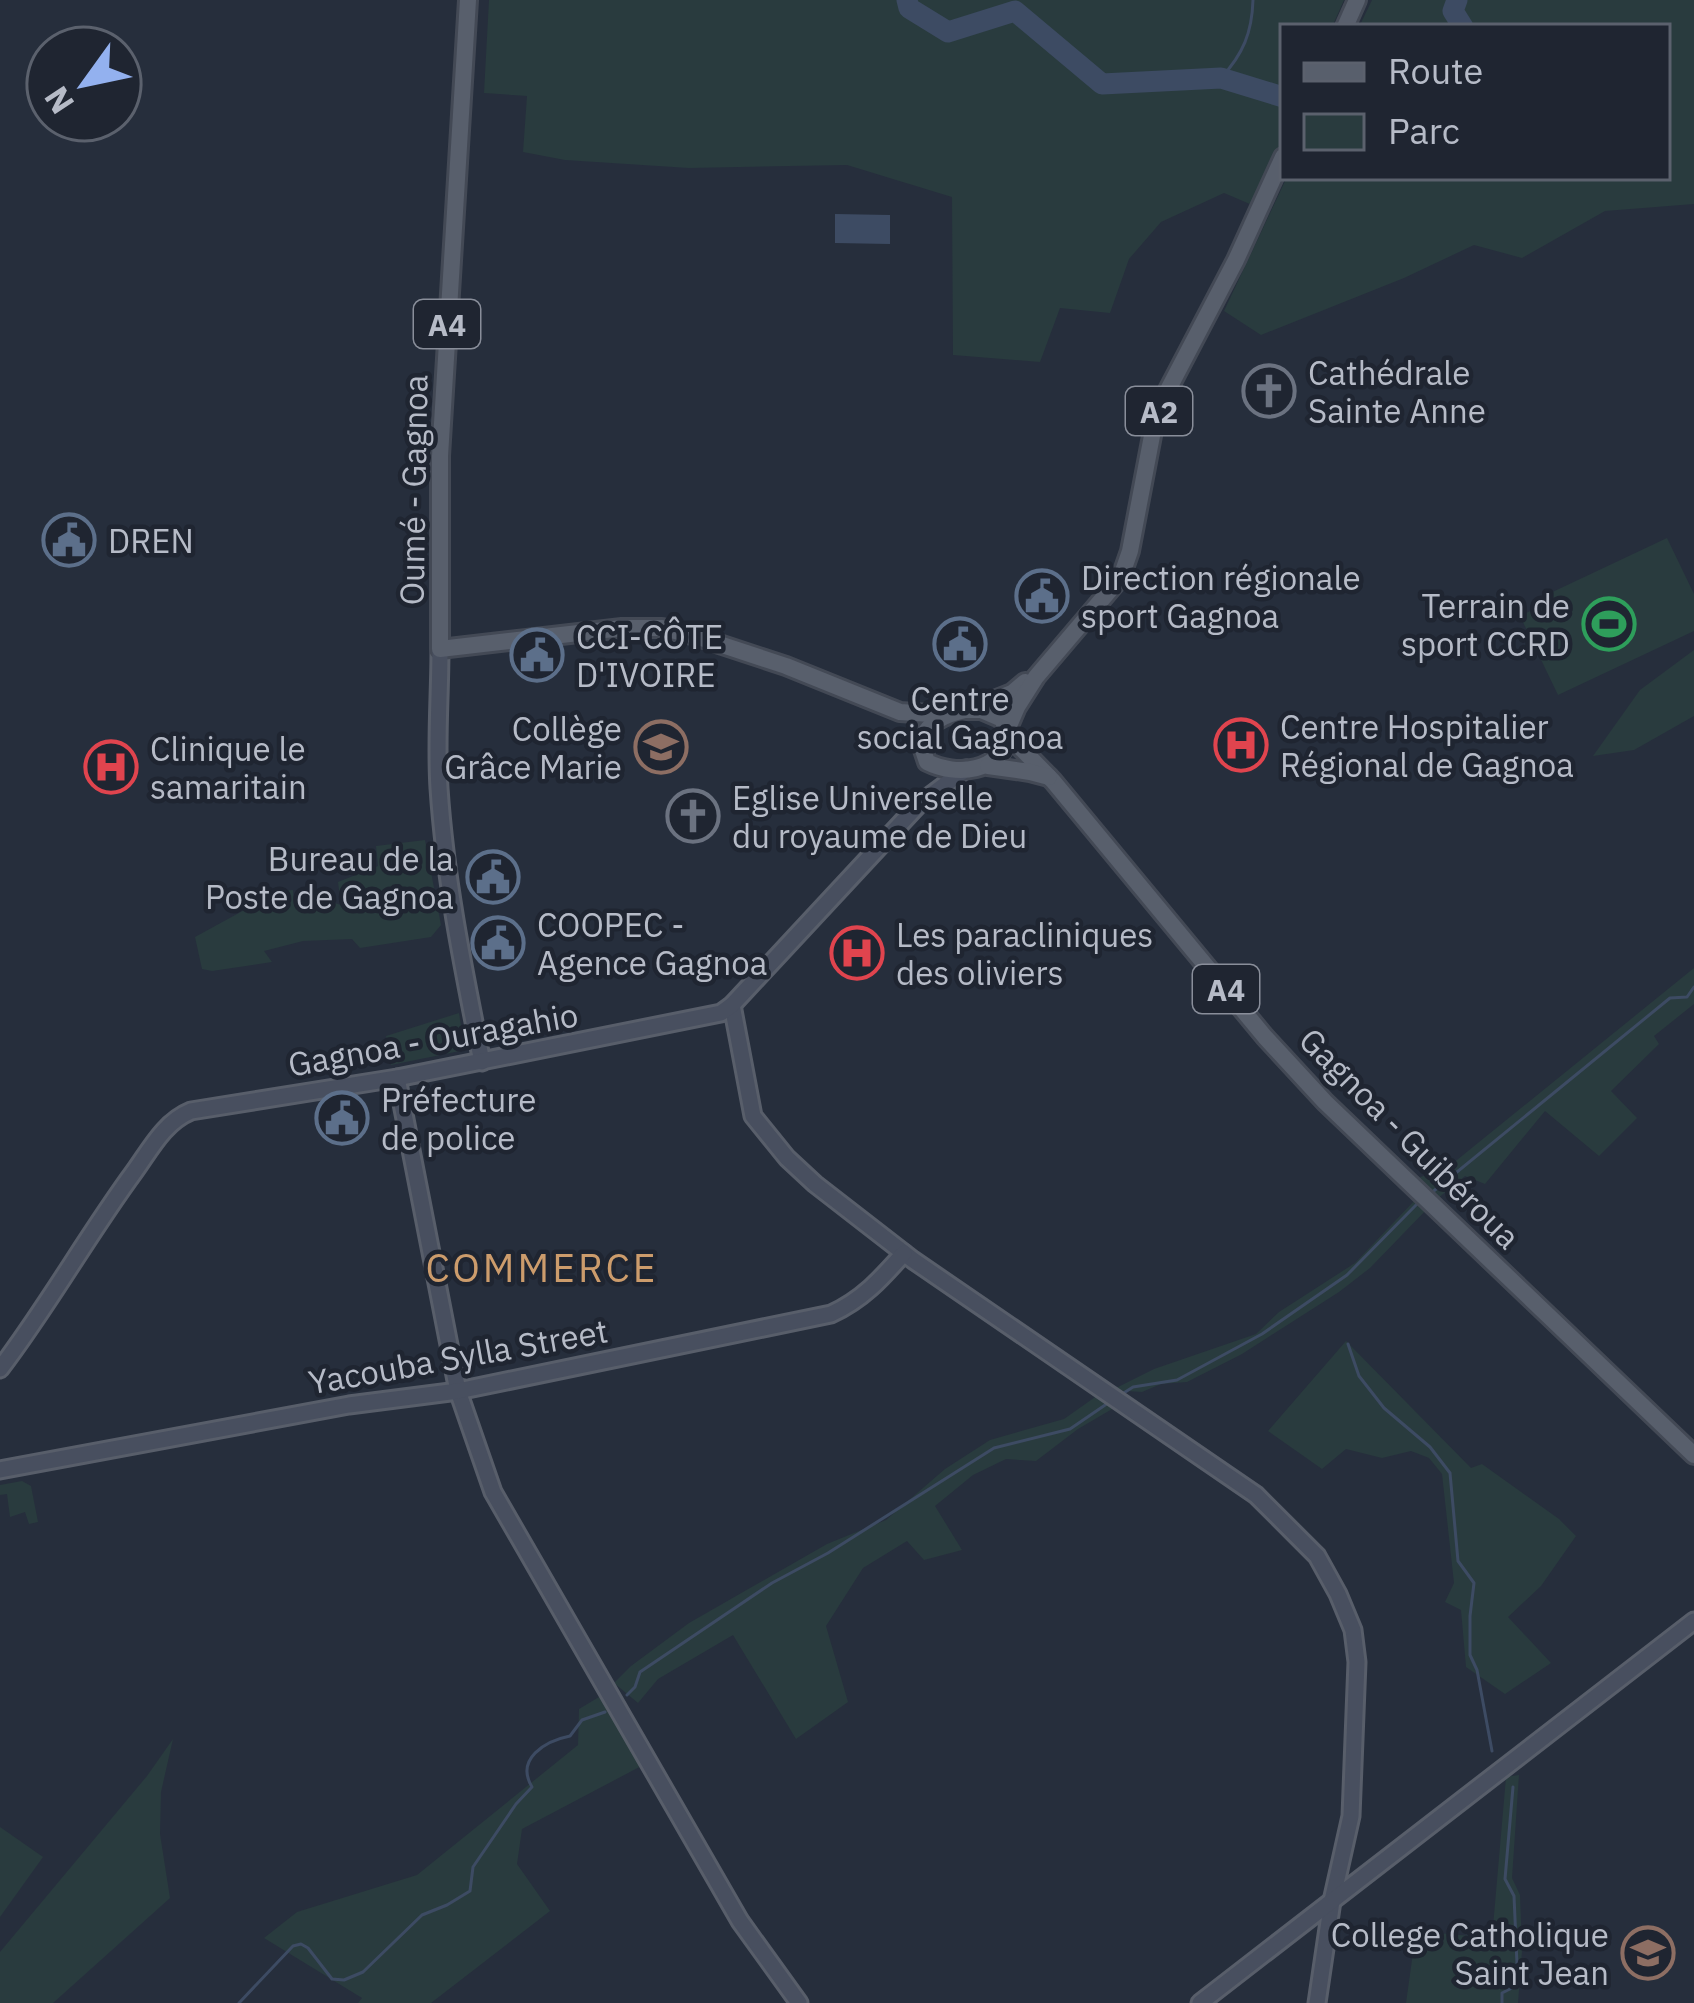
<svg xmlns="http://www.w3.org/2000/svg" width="1694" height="2003" font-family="'IBM Plex Sans',sans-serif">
  <rect width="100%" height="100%" fill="#262e3c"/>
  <g fill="#293b3e">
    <polygon points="489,0 1344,0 1332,27 1283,27 1283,145 1257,207 1224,193 1161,222 1129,259 1110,313 1060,308 1040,362 953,355 952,197 847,165 689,168 565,160 523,152 527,96 484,93"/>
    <polygon points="1372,0 1694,0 1694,204 1605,211 1522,258 1474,245 1404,278 1261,335 1224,311 1287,177 1667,177 1667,27 1359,27"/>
    <polygon points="1667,538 1694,594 1694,631 1558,695 1520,616 1547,603 1544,596"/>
    <polygon points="1694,650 1694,716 1634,750 1593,756 1640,690"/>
    <polygon points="425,840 441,925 431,937 360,948 352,939 303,941 264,951 272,962 212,971 202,969 195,937 248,908 267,892 293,890 294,904 322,899 341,905 338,882 378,866 376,846"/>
    <polygon points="1694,968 1694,1004 1654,1036 1659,1044 1611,1091 1637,1118 1599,1156 1545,1111 1485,1184 1465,1176 1437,1199 1416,1179 1452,1164"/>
    <polygon points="459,1013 464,1044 460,1051 391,1065 386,1036"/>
    <polygon points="1416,1199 1430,1206 1370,1268 1339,1292 1242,1354 1187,1382 1161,1384 1142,1392 1112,1390 1154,1369 1256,1334 1279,1312 1355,1263"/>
    <polygon points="1346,1341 1471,1468 1482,1464 1559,1519 1576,1536 1541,1586 1508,1617 1551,1663 1505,1694 1466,1667 1461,1610 1445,1602 1454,1583 1442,1474 1429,1458 1411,1451 1382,1458 1346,1449 1322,1469 1268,1431"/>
    <polygon points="1098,1395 1119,1405 1078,1429 1036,1461 1006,1459 973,1475 935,1506 962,1550 924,1560 907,1541 863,1568 826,1626 848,1702 796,1739 733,1635 658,1679 638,1703 614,1683 631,1666 689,1623 827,1544 886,1520 945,1469 990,1440 1064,1419"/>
    <polygon points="22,1481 31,1486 38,1522 29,1524 25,1512 10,1517 7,1494 0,1495 0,1485"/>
    <polygon points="599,1697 618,1716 647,1763 522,1829 517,1864 550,1911 431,2003 358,2003 362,1998 264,1938 297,1912 417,1875 578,1745 579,1709"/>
    <polygon points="173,1739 161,1792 160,1834 170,1898 53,2003 0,2003 0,1952 147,1776"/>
    <polygon points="1519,1775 1512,1878 1520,1895 1522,1951 1518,2003 1406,2003 1416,1931 1492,1938 1506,1777"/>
    <polygon points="0,1827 43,1857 0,1917"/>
  </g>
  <polygon fill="#3d4b63" points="835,214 890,215 890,244 835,243"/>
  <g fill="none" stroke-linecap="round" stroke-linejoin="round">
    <g stroke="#3d4b63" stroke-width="3">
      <path d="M1221 78C1243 54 1252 33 1253 0"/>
      <polyline points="1430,1194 1670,998 1687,997 1694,987"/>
      <polyline points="1348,1344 1359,1376 1384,1408 1430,1447 1450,1473 1458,1561 1474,1583 1470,1616 1470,1655 1477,1670 1492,1751"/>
      <polyline points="1119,1396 1133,1387 1177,1380 1262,1334 1347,1275 1418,1203"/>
      <polyline points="627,1695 635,1687 640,1672 772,1583 828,1553 994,1448 1070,1429 1111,1401"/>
      <path d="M239 2003 293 1946 301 1944 308 1948 332 1979 344 1980 363 1972 422 1915 447 1905 470 1891 473 1867 516 1804 532 1787C515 1759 545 1741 570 1736L582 1720 605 1712"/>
      <polyline points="1502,2003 1502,1993 1514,1987 1517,1964 1514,1896 1505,1879 1513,1787"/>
    </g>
    <g stroke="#3d4b63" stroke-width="21">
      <polyline points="907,0 909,8 948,32 1015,11 1102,84 1221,78 1283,97"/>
      <polyline points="1457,0 1453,11 1463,27"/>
    </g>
    <g stroke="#585e6a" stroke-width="21">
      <g id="secondary">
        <path d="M440 649C440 695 436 742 439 788 445 880 464 972 482 1062"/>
        <polyline points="732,1005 753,1116 787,1158 815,1184 913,1260 1256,1495 1317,1556 1338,1594 1353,1630 1357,1662 1351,1816 1332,1901 1317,2003"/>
        <polyline points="397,1078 458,1391 493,1492 740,1921 799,2003"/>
        <path d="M0 1369C48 1306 87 1236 134 1172 150 1150 164 1122 191 1111L397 1078 721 1013 732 1005 918 805 966 769"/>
        <path d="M0 1470 349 1405 458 1391 831 1314C862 1300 881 1279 904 1253"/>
        <polyline points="1200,2003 1694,1621"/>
      </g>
    </g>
    <g stroke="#434955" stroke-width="22">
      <g id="primary">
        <polyline points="468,0 440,456 440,649 622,628 662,628 692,635 786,666 900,712 946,715"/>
        <polyline points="1345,27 1357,0"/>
        <polyline points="974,708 1012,693 1025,682"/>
        <path d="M965 710H981L1002 719 1009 736C1000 772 957 777 927 762L920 741C930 721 944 715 965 710Z"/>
        <polyline points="1008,728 1017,707 1036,677 1121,577 1130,551 1155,420 1169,388 1236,260 1283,157"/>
        <polyline points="1009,736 1053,781 1265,1037 1325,1102 1694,1455"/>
        <polyline points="988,766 1030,772 1049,777"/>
      </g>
    </g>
    <use href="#secondary" stroke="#484f5f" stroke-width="15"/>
    <use href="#primary" stroke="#585f6c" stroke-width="16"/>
  </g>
  <defs>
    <g id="church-ring" transform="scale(2.7)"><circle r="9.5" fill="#1f2531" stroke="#6b7280" stroke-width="1.5"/><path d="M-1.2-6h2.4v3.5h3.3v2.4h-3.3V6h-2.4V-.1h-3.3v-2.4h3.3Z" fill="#6b7280"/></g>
    <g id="civic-ring" transform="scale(2.7)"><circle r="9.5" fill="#1f2531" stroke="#5c6f8a" stroke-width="1.5"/><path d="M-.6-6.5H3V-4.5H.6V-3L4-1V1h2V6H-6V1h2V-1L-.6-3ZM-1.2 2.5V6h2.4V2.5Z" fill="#5c6f8a"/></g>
    <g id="stadium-ring" transform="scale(2.7)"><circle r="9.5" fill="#1f2531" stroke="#2e9e5b" stroke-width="1.5"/><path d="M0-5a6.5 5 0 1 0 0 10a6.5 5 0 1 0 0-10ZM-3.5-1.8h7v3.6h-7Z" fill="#2e9e5b"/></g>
    <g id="hospital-ring" transform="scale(2.7)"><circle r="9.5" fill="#1f2531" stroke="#e0444e" stroke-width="1.5"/><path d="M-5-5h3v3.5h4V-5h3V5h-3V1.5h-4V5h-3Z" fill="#e0444e"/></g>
    <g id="school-ring" transform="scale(2.7)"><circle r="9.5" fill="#1f2531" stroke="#8d6e63" stroke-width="1.5"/><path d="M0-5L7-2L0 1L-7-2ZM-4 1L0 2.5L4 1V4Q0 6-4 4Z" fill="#8d6e63"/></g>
  </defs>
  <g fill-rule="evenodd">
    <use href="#church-ring" x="1269" y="391"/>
    <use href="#civic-ring" x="69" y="540"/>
    <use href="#civic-ring" x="1042" y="596"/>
    <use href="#stadium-ring" x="1609" y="624"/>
    <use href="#civic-ring" x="960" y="644"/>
    <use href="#civic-ring" x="537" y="655"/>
    <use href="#hospital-ring" x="1241" y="745"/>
    <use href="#school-ring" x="661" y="747"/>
    <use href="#hospital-ring" x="111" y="767"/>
    <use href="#church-ring" x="693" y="816"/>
    <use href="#civic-ring" x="493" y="877"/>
    <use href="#civic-ring" x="498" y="943"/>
    <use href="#hospital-ring" x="857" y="953"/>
    <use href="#civic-ring" x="342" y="1118"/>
    <use href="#school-ring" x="1648" y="1953"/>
  </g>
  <g text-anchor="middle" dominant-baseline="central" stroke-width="9" stroke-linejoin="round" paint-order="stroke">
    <g fill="#1f2531" stroke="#898e9a" stroke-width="3">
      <rect x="414" y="300" width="66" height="48" rx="9"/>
      <rect x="1126" y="387" width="66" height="48" rx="9"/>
      <rect x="1193" y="965" width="66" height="48" rx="9"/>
    </g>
    <g font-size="30" font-weight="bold" fill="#b6bbc7">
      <text x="447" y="324">A4</text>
      <text x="1159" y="411">A2</text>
      <text x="1226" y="989">A4</text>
    </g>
    <g font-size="33" fill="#b6bbc7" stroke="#1f2531" text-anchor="start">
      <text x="1308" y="372">Cathédrale<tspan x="1308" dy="38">Sainte Anne</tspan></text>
      <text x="108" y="540">DREN</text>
      <text x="1081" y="577">Direction régionale<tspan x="1081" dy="38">sport Gagnoa</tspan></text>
      <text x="1570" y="605" text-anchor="end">Terrain de<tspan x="1570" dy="38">sport CCRD</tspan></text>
      <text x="576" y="636">CCI-CÔTE<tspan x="576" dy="38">D'IVOIRE</tspan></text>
      <text x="960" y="698" text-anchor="middle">Centre<tspan x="960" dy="38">social Gagnoa</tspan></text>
      <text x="1280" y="726">Centre Hospitalier<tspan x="1280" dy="38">Régional de Gagnoa</tspan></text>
      <text x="622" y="728" text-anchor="end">Collège<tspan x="622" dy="38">Grâce Marie</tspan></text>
      <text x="150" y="748">Clinique le<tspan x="150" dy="38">samaritain</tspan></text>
      <text x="732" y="797">Eglise Universelle<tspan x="732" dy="38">du royaume de Dieu</tspan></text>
      <text x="454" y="858" text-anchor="end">Bureau de la<tspan x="454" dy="38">Poste de Gagnoa</tspan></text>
      <text x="537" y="924">COOPEC -<tspan x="537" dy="38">Agence Gagnoa</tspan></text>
      <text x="896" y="934">Les paracliniques<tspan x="896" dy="38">des oliviers</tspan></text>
      <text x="381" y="1099">Préfecture<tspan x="381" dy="38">de police</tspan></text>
      <text x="1609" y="1934" text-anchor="end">College Catholique<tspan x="1609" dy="38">Saint Jean</tspan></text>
    </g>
    <g font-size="33" fill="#b6bbc7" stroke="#1f2531">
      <text transform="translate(413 490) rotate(-89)">Oumé - Gagnoa</text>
      <text transform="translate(433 1039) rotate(-10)">Gagnoa - Ouragahio</text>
      <text transform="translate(1410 1138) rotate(45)">Gagnoa - Guibéroua</text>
      <text transform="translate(458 1356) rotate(-10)">Yacouba Sylla Street</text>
    </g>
    <g font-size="39" letter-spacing="3" fill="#cc9c6c" stroke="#1f2531">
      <text x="542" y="1267">COMMERCE</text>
    </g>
  </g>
  <rect x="1280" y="24" width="390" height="156" fill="#1f2531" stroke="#5b616d" stroke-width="3"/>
  <rect x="1304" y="63" width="60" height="18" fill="#585f6c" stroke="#5b616d" stroke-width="3"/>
  <text x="1388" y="84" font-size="36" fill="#b6bbc7">Route</text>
  <rect x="1304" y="114" width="60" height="36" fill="#293b3e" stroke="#5b616d" stroke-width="3"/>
  <text x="1388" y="144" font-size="36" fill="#b6bbc7">Parc</text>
  <g transform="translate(84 84) rotate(237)"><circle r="57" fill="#1f2531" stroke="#5b616d" stroke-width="3"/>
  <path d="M0-9L21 45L0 30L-21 45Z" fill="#93b1ef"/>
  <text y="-18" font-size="33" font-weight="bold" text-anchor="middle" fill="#b6bbc7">N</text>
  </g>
</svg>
